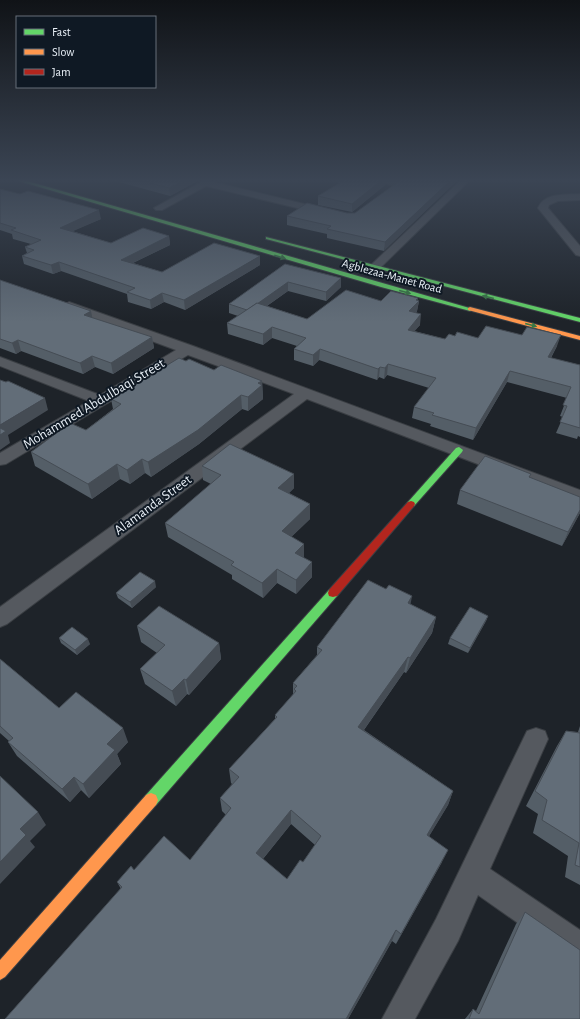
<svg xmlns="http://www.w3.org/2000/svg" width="580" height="1019" font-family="'Alegreya Sans',sans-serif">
  <rect width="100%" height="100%" fill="#1e2329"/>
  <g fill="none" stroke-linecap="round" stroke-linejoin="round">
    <g stroke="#3a3e43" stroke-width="2">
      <g id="street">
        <polygon points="372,179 389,179 401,184 397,187"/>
        <polygon points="462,179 471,179 379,269 371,269 369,267 371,265"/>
        <polygon points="205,180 329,210 331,212 326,215 206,186 162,210 156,210 154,208"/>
        <path d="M580 194V200L558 201 549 205 548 208 580 246V256L576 255 538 208C545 192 566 195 580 194Z"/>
        <polygon points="69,302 193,346 580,490 580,503 307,399 7,624 0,627 0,607 294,394 188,355 6,464 0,465 0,453 89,401 0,366 0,357 100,395 176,350 65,309 63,306"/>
        <polygon points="536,728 545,731 548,739 490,869 580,930 580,963 569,959 478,895 458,941 415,1019 382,1019 436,919 527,731"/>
      </g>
    </g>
    <g stroke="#3a3e43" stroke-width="2">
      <g id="fast">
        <polygon points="12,179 20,179 473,309 470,311 381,287"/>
        <polygon points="266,237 580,318 580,322 266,239"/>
        <polygon points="459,447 463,450 462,452 414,506 408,506 407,504 408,502 456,448"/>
        <polygon points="333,589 337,590 338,593 337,596 156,805 151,807 146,805 144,800 146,795 329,590"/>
      </g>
    </g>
    <g stroke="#3a3e43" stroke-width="2">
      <g id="slow">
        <polygon points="470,307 580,336 580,340 468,310 468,308"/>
        <polygon points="151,793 156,795 158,800 156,805 5,977 0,980 0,960 146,795"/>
      </g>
    </g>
    <g stroke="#3a3e43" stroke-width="2">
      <polygon id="jam" points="411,501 414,502 415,504 414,506 337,596 333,597 329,596 328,593 329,590 408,502"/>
    </g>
    <use href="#street" fill="#55595f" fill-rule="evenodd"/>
    <use href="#fast" fill="#63d668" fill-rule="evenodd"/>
    <use href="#slow" fill="#ff974d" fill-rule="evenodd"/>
    <use href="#jam" fill="#b3261e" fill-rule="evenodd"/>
  </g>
  <g fill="#545e67" fill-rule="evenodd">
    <polygon points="108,179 201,179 170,196"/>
    <polygon points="402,179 384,251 327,238 327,234 287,225 287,216 355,213"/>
    <polygon points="338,181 385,185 352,212 318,205 318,196 338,184"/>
    <polygon points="0,189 101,219 72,231 111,243 169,236 170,245 133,263 162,272 260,265 185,310 164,302 151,309 128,302 127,294 61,271 53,274 24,264 22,256 27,253 25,247 31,244 13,239 12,234 0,230"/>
    <polygon points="285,264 341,287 326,301 288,291 267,306 307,319 381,301 418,298 417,301 419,301 417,311 416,313 420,325 414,331 445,339 455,336 478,338 557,346 551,358 580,365 580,437 578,436 577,439 556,433 563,417 560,416 567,398 507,382 473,440 430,426 431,424 412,418 414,407 429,388 387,375 384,379 379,377 377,380 319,360 313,366 294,360 294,349 297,346 272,338 263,345 228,334 227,323 238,316 229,313 229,304"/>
    <polygon points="0,280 93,318 152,337 154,348 113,374 95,367 83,374 21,351 16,354 0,348"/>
    <polygon points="186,361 214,370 262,381 263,399 248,411 242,409 199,444 151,477 145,473 130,484 120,479 92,499 35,466 31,452 86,430 113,409 111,399"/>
    <polygon points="202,466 294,488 289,493 310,504 310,519 291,537 304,558 312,577 296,594 277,583 263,598 232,579 232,575 168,537 165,523 211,484 203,480"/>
    <polygon points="530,478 580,513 562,546 457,504 460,490"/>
    <polygon points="156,587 132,608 118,598 116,593"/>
    <path d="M410 604 436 617 432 633 406 673 404 672 364 730 453 791 448 805 429 836 442 862 396 944 392 941 348 1019H5L121 889 117 882 134 870 190 860 226 815 222 811 220 798 232 784 231 783 229 769 275 719V715L293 695V683L317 655V647ZM291 824 315 845 303 862 287 879 263 859Z"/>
    <polygon points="488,616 486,621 468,653 448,644 450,638"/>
    <polygon points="137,626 219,643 221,659 189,695 187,694 176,706 145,684 140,669 157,653 141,642"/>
    <polygon points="59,638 90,644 77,655 61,643"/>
    <polygon points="0,659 59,708 128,742 117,754 121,764 89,798 81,790 70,802 17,756 8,742 9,741 0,733"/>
    <polygon points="580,726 580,885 565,877 568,856 533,833 538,814 526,806 557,746 566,731 578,732"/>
    <polygon points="525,912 580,1019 465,1019 473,1009 476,1011 516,924"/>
  </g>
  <g fill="#454c54">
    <polygon points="187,179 201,179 170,196 169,188"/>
    <polygon points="383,179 386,179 385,185 352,212 352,204"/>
    <polygon points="452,179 459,179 384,251 385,242"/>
    <polygon points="99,210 101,219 62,236 60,228"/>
    <polygon points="169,236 170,245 122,268 121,260"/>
    <polygon points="260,256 260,265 185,310 184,300"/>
    <polygon points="59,262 61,271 53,274 51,265"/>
    <polygon points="341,278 341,287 326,301 326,292"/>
    <polygon points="288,282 288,291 248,319 248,310"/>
    <polygon points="162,293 164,302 151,309 150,300"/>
    <polygon points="418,298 417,302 419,301 417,311 408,321 409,311"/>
    <polygon points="91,311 93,321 84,315"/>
    <polygon points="421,314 420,325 407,340 408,330"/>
    <polygon points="272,327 272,338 263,345 263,334"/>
    <polygon points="561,335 557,346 545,368 548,357"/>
    <polygon points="152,337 154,348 113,374 111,363"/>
    <polygon points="18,340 21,351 16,354 12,343"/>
    <polygon points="320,349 319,360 313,366 313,355"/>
    <polygon points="92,356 95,367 83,374 80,363"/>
    <polygon points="388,364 387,375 384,379 385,368"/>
    <polygon points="380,367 379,377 377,380 378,369"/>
    <polygon points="510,371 507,382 473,440 476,428"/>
    <polygon points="262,381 263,399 248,411 248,397 258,383"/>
    <polygon points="241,395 242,409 199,444 151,477 148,462"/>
    <polygon points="45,398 48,410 8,435 10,443 0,450 0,425"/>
    <polygon points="142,459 145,473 130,484 127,470"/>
    <polygon points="117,464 120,479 92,499 88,484"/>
    <polygon points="294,474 294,488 279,502 278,488"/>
    <polygon points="310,504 310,519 282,546 282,531"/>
    <polygon points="580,510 580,513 562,546 568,532"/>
    <polygon points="304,544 304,558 295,553"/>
    <polygon points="312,562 312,577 296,594 296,580"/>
    <polygon points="277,569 277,583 263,598 262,583"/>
    <polygon points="155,581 156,587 132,608 130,602"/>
    <polygon points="412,596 409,613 408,603"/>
    <polygon points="488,616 486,621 468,653 470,648"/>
    <polygon points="436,617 432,633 406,673 410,658"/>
    <polygon points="88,639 90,644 77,655 75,650"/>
    <polygon points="219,643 221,659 189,695 186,680"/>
    <polygon points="408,657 404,672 356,741 358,727"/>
    <polygon points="184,679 187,694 176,706 172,691"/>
    <polygon points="123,728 128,742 117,754 121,764 89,798 83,784 107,744"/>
    <polygon points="74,777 81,790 70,802 62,789"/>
    <polygon points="453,791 448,805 422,848 427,835"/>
    <polygon points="291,810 291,824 257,866 256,853"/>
    <polygon points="38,812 46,825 30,841 35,847 0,884 0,862 20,829"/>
    <polygon points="448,850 442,862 396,944 401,934"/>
    <polygon points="396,930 392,941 348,1019 346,1019"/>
  </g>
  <g fill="#626d78" stroke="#454c54" fill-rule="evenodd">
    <polygon points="135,179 187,179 169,188"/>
    <polygon points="340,179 383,179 352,204 318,196 343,181 338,181"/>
    <polygon points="402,179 452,179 385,242 327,229 331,226 287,216 307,203 347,213 355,213"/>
    <polygon points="0,189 20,194 28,191 99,210 60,228 111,243 143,228 169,236 121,260 162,272 214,243 260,256 184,300 162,293 150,300 127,292 135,288 59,262 51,265 22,256 34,250 25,247 41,240 11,230 16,228 0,223"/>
    <polygon points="285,264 341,278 326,292 288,282 257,304 257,303 247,310 229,304"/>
    <polygon points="0,280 91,311 84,315 152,337 111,363 92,356 80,363 18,340 12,343 0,339"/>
    <polygon points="346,290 381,301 391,291 418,298 416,300 419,301 409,311 421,314 408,330 445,339 449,334 455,336 457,332 478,338 486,326 522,335 527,327 561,335 548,357 580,365 580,428 560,422 567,406 563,405 571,387 510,371 476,428 432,415 434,413 414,407 436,378 388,364 385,368 380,367 378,369 320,349 313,355 294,349 306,338 272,327 263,334 227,323 257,303 307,319"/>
    <polygon points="179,358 186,361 189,359 214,370 221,365 262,381 258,383 262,385 248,397 241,395 198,430 148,462 142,459 127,470 117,464 88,484 31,452 70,423 86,430 121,404 111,399"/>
    <polygon points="0,380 6,382 8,381 45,398 0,425"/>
    <polygon points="0,428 6,431 0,435"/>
    <polygon points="230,444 294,474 278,488 310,504 282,531 304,544 295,553 312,562 296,580 277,569 262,583 231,565 234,562 165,523 221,475 202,466"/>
    <polygon points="485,456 531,474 529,477 580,497 580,510 568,532 460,490"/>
    <polygon points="140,572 155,581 130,602 116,593"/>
    <path d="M368 580 386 589 389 585 412 596 408 603 436 617 410 658 408 657 358 727 453 791 427 835 448 850 401 934 396 930 346 1019H5L122 887 117 882 131 866 134 870 164 836 190 860 231 808 220 798 239 777 229 769 277 717 275 715 296 691 294 689 297 686 293 683 322 650 317 647ZM291 810 321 836 303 862 300 860 287 879 256 853Z"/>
    <polygon points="159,606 219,643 186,680 184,679 172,691 140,669 165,645 137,626"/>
    <polygon points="470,607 488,616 470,648 450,638"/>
    <polygon points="72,627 88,639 75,650 59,638"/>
    <polygon points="0,659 59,708 76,692 123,728 107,744 115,750 83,784 74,777 62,789 8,742 13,738 0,726"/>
    <polygon points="566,731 580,733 580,867 575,865 579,843 542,820 547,800 535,791"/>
    <polygon points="0,776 38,812 20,829 26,835 0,862"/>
    <polygon points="525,912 580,950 580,1019 469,1019 473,1009 479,1014"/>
  </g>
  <defs><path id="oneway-solid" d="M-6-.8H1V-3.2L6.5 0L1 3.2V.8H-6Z"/></defs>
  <g fill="#397846">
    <use href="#oneway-solid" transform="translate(280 257) rotate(16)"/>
    <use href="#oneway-solid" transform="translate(405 292) rotate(15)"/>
    <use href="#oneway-solid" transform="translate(488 297) rotate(-166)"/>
    <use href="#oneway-solid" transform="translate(531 325) rotate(15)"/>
  </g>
  <linearGradient id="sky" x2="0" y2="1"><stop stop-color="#101317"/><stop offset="0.56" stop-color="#3b4554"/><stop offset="1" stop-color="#3b4554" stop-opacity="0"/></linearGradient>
  <rect width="580" height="322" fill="url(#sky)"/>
  <g text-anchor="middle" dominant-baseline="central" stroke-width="4" stroke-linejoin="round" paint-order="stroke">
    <g font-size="12" fill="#eaf1f8" stroke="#0f1924">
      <text transform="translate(392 276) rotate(15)">Agblezaa-Manet Road</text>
    </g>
    <g font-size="14" fill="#eaf1f8" stroke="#0f1924">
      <text transform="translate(94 404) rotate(-31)">Mohammed Abdulbaqi Street</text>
      <text transform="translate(153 505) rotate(-36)">Alamanda Street</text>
    </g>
  </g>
  <rect x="16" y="16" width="140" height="72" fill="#0f1924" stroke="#676f79"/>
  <rect x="24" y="29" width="20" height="6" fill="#63d668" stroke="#676f79"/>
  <text x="52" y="36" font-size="12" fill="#eaf1f8">Fast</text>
  <rect x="24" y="49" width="20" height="6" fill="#ff974d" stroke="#676f79"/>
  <text x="52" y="56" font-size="12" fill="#eaf1f8">Slow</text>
  <rect x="24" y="69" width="20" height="6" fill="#b3261e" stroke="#676f79"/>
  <text x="52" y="76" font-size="12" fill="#eaf1f8">Jam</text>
</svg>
